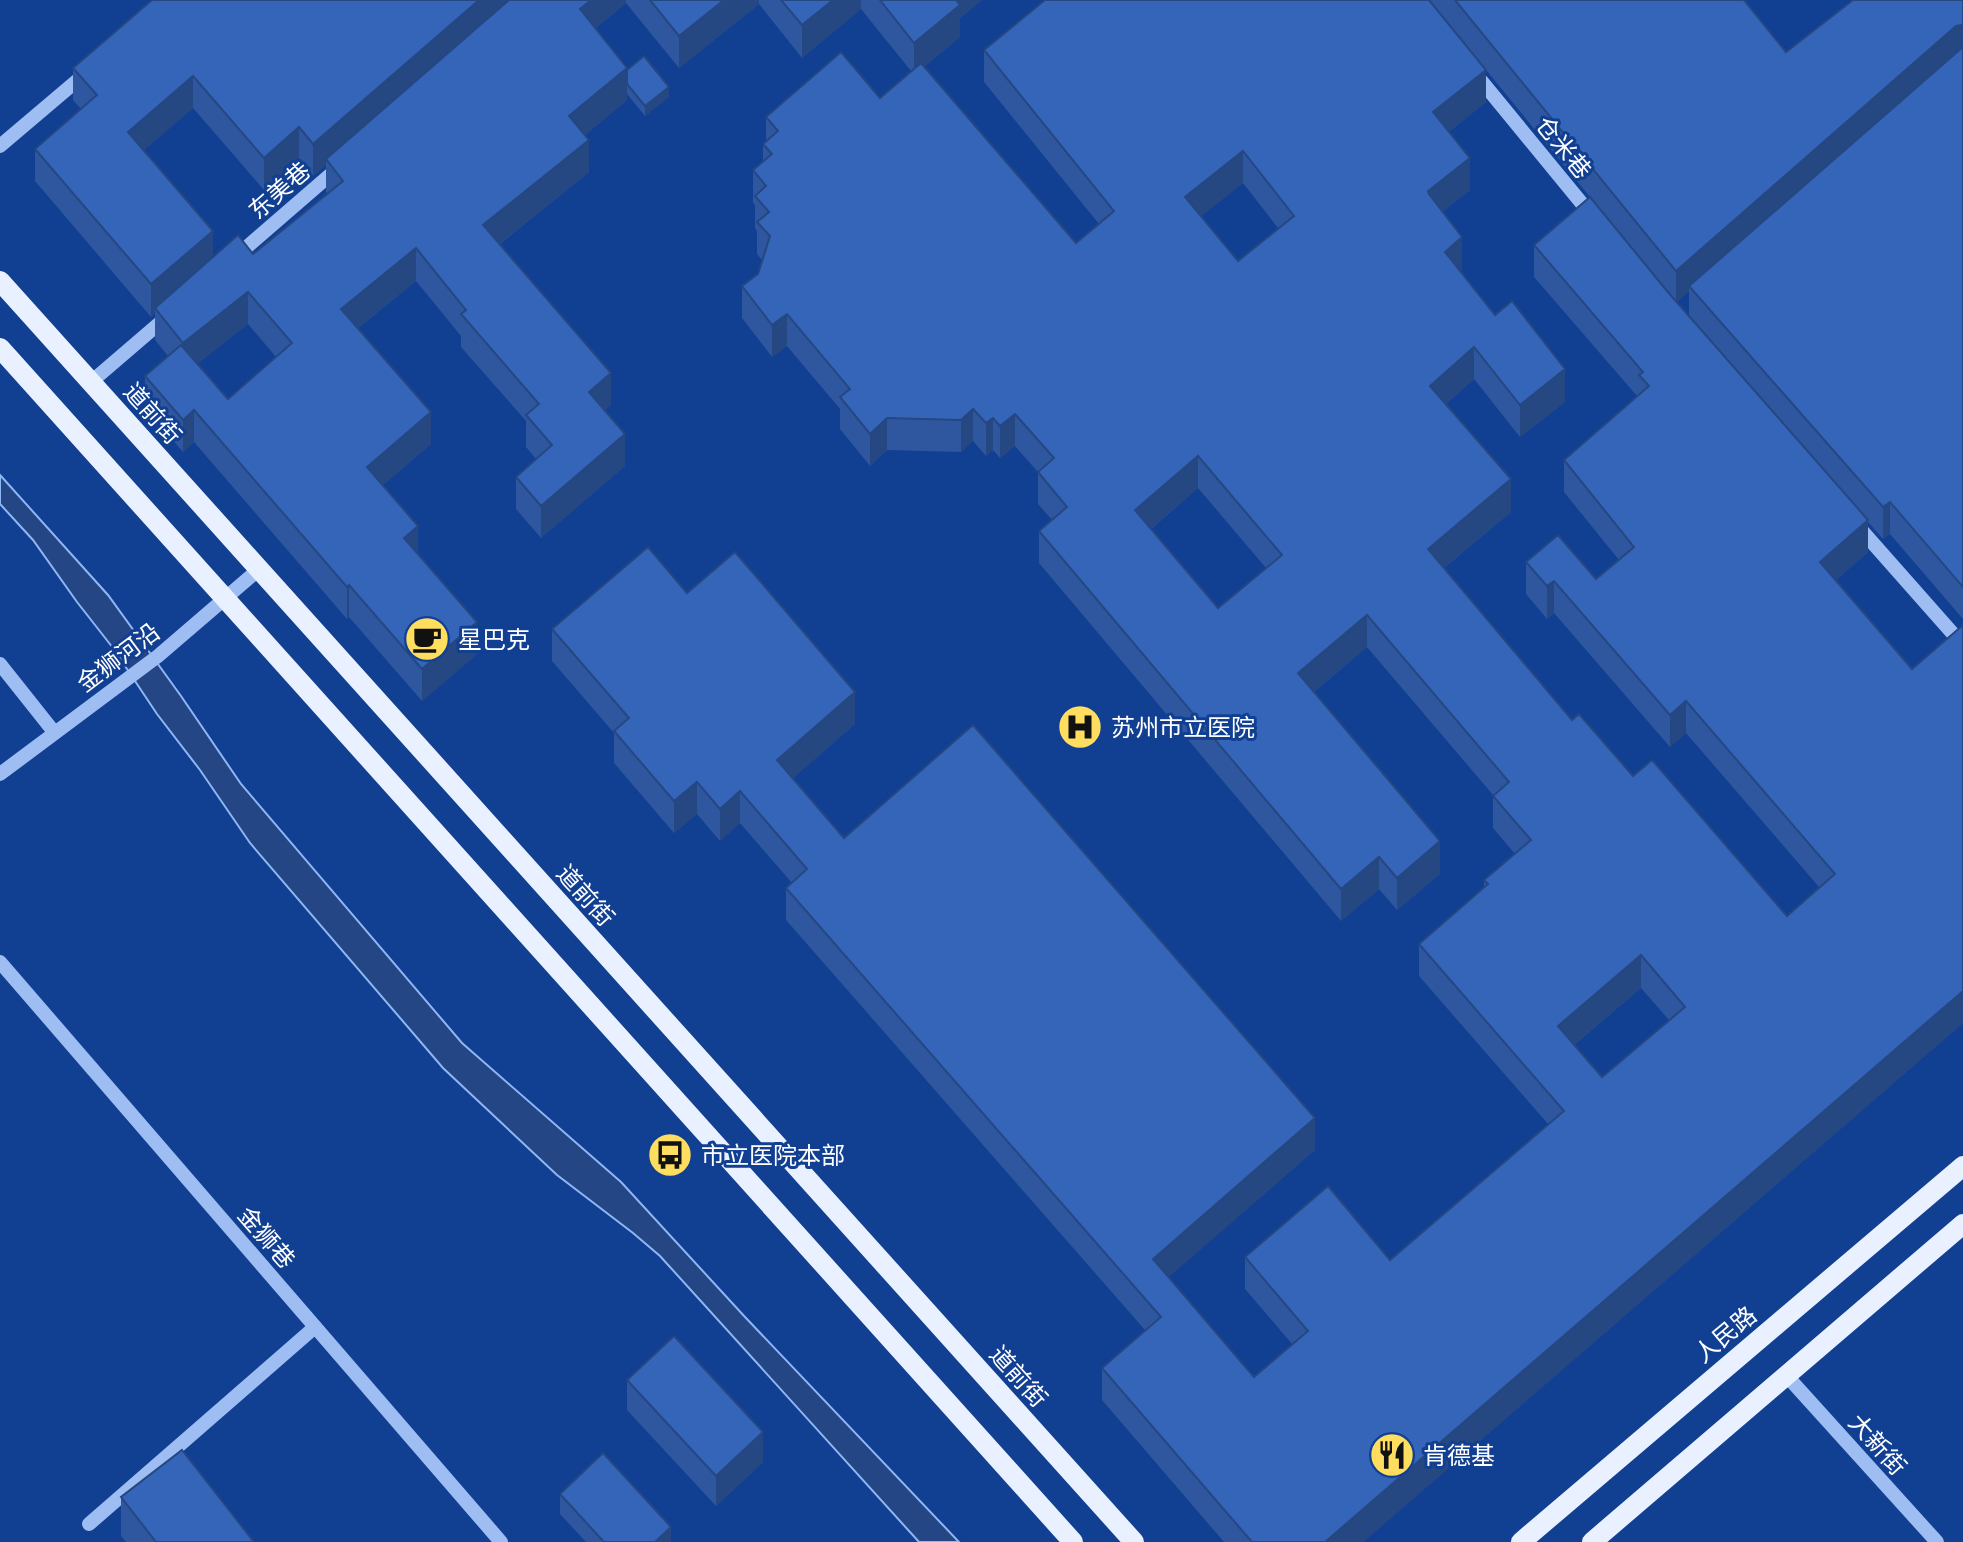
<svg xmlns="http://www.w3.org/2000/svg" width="1963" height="1542" font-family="'Archivo Narrow','Noto Sans SC',sans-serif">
  <rect width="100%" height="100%" fill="#113f92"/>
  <polygon fill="#244684" stroke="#8fb7f6" stroke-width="2" points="0,475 108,595 181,696 241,784 462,1043 621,1182 745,1317 959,1542 919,1542 660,1256 633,1233 557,1175 443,1068 250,843 200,770 157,714 113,648 77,602 33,540 0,504"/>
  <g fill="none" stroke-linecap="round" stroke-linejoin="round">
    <g stroke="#9ebdf3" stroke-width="14">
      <polyline points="1474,72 1593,217"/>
      <polyline points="0,146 86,73"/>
      <polyline points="233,259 338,168"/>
      <polyline points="91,382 169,315"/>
      <polyline points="1856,524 1963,645"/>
      <polyline points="0,664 54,732"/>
      <polyline points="0,774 158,656 258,570"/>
      <polyline points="0,962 501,1542"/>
      <polyline points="1786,1375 1937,1542"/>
      <polyline points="89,1524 315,1327"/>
    </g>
    <g stroke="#e9f0ff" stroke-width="20">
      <polyline points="0,281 1134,1542"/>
      <polyline points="0,348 1073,1542"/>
      <polyline points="1521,1542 1963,1166"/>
      <polyline points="1592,1542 1963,1224"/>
    </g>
  </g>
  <g fill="#2e579f" fill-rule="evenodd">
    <path d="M152 0H982L960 18V37L924 67 1076 243 1099 224 984 82V50L1045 0H1744L1786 52 1963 0V619L1890 534 1883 539 1868 522V552L1836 580 1963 1023 1363 1542H1224L1102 1400V1368L1145 1330 786 920V888L792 883 740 823 720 841 697 814 674 833 614 763V733L552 661V629L687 593 855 724 793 778 844 838 1315 1150 1168 1277 1254 1377 1292 1344 1245 1289V1257L1390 1260 1548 1124 1419 976V944L1484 887V880L1515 854 1493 828V795L1367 647 1314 692 1440 874 1397 910 1379 889 1341 921 1039 563V531L1052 520 1038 504V472L1015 446 1000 458 993 450 986 456 973 441 961 452 887 450 870 466 840 429V409L787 346 772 357 742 318V286L758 274 762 260 757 254V231L755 228V205L753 203V170L763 162V144L766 141V117L880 98 911 71 861 9 802 58 759 4 679 68 626 3 596 28 627 70 669 97 645 116 627 94V100L585 135 589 172 500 244 611 405 605 410 625 466 541 538 516 509V477L536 459 526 447V421L461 347V336L416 281 358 328 431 444 383 485 418 554 477 654 422 701 349 617 347 619 194 442 183 452 145 408V376L168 356 155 340V313L151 317 35 181V149L81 109 73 100V68ZM1486 70 1590 197 1534 245V277L1637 396 1564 460V492L1619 560 1596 579 1526 562V594L1547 619 1554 613 1670 747 1686 733 1819 887 1787 916 1572 720 1444 568 1511 512 1446 404 1474 379 1520 437 1565 402 1460 271 1462 269 1442 212 1470 190 1449 132 1486 102ZM193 108 264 190 299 159 313 176 326 165V192L327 193 253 254 213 257 144 150ZM1243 183 1278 228 1238 261 1201 216ZM1689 291V316L1677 302ZM248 324 276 357 228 399 197 364ZM1198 488 1266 568 1218 608 1151 529ZM1641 988 1669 1020 1602 1077 1574 1045Z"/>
    <polygon points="627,1380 763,1462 716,1506 627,1410"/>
    <polygon points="560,1494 671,1542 586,1542 560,1514"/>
    <polygon points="121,1497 254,1542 126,1542 121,1536"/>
  </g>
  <g fill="#254782">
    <polygon points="479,0 516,0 326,159 326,165 313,176 313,144"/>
    <polygon points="591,0 626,0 626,3 580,41 580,9"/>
    <polygon points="724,0 759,0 759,4 679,68 679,36"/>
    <polygon points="833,0 861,0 861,9 802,58 802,25"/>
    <polygon points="951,0 982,0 960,18 960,37 914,75 914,43"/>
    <polygon points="1963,25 1963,57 1689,286 1689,291 1676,303 1676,271 1956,26"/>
    <polygon points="627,68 627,100 569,148 569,116"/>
    <polygon points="1486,70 1486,102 1433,145 1433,112"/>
    <polygon points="193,76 193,108 128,164 128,132"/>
    <polygon points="669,87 669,97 645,116 645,106"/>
    <polygon points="299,127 299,159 264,190 264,158"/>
    <polygon points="589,140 589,172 483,257 483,225"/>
    <polygon points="1243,151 1243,183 1185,229 1185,197"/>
    <polygon points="1470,158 1470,190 1428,223 1428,191"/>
    <polygon points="213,231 213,263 155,308 155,313 151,317 151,284"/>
    <polygon points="1462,237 1462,269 1445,284 1445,252"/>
    <polygon points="416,248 416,281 341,341 341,309"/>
    <polygon points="248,292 248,324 183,375 183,343"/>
    <polygon points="787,314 787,346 772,357 772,325"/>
    <polygon points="1474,347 1474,379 1430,418 1430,386"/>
    <polygon points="1565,369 1565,402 1520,437 1520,405"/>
    <polygon points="611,373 611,405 589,424 589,392"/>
    <polygon points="973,409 973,441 961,452 961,420"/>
    <polygon points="194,410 194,442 183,452 183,420"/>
    <polygon points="431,412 431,444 367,499 367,467"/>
    <polygon points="1015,414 1015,446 1000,458 1000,426"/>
    <polygon points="887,418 887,450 870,466 870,434"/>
    <polygon points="993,418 993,450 986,456 986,423"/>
    <polygon points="625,434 625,466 541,538 541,506"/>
    <polygon points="1198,456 1198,488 1135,542 1135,510"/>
    <polygon points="1511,479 1511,512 1428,581 1428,549"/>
    <polygon points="1890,502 1890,534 1883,539 1883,507"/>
    <polygon points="1868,520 1868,552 1820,594 1820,562"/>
    <polygon points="418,526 418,558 404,538"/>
    <polygon points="1554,581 1554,613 1547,619 1547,586"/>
    <polygon points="349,585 349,617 347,619 347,587"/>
    <polygon points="1367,615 1367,647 1298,705 1298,673"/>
    <polygon points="477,622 477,654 422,701 422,669"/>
    <polygon points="855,692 855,724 777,792 777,760"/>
    <polygon points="1686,701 1686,733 1670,747 1670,715"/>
    <polygon points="697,782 697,814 674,833 674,801"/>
    <polygon points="740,791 740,823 720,841 720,809"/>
    <polygon points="1440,841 1440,874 1397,910 1397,878"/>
    <polygon points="1379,857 1379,889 1341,921 1341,889"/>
    <polygon points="1641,955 1641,988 1558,1058 1558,1026"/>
    <polygon points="1963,991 1963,1023 1363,1542 1325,1542"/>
    <polygon points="1315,1118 1315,1150 1153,1291 1153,1259"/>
    <polygon points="763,1432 763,1462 716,1506 716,1476"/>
    <polygon points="671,1527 671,1542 655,1542"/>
  </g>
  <g fill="#3565b9" stroke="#254782" stroke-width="2" fill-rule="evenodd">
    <polygon points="152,0 479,0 313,144 299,127 264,158 193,76 128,132 213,231 151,284 35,149 97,95 73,68"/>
    <polygon points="509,0 591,0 580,9 627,68 569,116 589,140 483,225 611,373 589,392 625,434 541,506 516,477 552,445 526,415 539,404 461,314 466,310 416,248 341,309 431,412 367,467 418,526 404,538 477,622 422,669 349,585 347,587 194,410 183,420 145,376 181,345 228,399 292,343 248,292 183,343 155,308 238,235 253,254 343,181 326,159"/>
    <polygon points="650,0 724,0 679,36"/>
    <polygon points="781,0 833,0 802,25"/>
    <polygon points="880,0 956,0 960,5 914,43"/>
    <path d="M1045 0H1429L1486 70 1433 112 1470 158 1428 191 1429 194 1462 237 1445 252 1495 315 1512 301 1565 369 1520 405 1474 347 1430 386 1511 479 1428 549 1572 720 1579 714 1633 776 1652 760 1787 916 1835 874 1686 701 1670 715 1554 581 1547 586 1526 562 1558 535 1596 579 1634 547 1564 460 1649 386 1639 375 1643 372 1534 245 1590 197 1667 291 1868 520 1820 562 1912 669 1963 625V991L1325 1542H1252L1102 1368 1161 1317 786 888 807 869 740 791 720 809 697 782 674 801 614 731 629 718 552 629 648 547 687 593 735 552 855 692 777 760 844 838 973 725 1315 1118 1153 1259 1254 1377 1308 1331 1245 1257 1328 1186 1390 1260 1564 1111 1419 944 1488 884 1484 880 1531 840 1493 796 1509 782 1367 615 1298 673 1440 841 1397 878 1379 857 1341 889 1039 531 1067 507 1038 472 1054 458 1015 414 1000 426 993 418 986 423 973 409 961 420 887 418 870 434 840 397 850 389 787 314 772 325 742 286 758 274 770 236 757 222 769 212 755 196 766 186 753 170 772 154 763 144 778 131 766 117 841 52 880 98 921 63 1076 243 1114 211 984 50ZM1243 151 1294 216 1238 261 1185 197ZM1198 456 1282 555 1218 608 1135 510ZM1641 955 1685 1007 1602 1077 1558 1026Z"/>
    <polygon points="1455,0 1744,0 1786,52 1853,0 1963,0 1963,25 1956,26 1676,271"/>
    <polygon points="1963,47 1963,587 1890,502 1883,507 1689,286"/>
    <polygon points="644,56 669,87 645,106 627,84 627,70"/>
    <polygon points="674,1336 763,1432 716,1476 627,1380"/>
    <polygon points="182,1450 254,1542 156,1542 121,1497"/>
    <polygon points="603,1453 671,1527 655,1542 604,1542 560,1494"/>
  </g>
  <defs>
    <g id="cafe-disc" transform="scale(2.3)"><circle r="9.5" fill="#ffde5f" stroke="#113f92"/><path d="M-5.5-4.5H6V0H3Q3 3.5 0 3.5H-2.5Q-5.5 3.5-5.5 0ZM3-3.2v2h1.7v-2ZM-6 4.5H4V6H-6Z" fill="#111"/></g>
    <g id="hospital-disc" transform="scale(2.3)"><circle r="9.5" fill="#ffde5f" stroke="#113f92"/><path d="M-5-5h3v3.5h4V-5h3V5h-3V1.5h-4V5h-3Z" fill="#111"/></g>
    <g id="bus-disc" transform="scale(2.3)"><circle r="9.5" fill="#ffde5f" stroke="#113f92"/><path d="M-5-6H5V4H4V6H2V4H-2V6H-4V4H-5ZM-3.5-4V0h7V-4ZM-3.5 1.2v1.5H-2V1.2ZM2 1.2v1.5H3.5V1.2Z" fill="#111"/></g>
    <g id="restaurant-disc" transform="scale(2.3)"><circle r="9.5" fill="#ffde5f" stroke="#113f92"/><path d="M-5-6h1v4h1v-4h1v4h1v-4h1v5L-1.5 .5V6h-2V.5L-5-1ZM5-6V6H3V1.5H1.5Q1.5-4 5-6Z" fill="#111"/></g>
  </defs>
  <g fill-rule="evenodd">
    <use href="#cafe-disc" x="427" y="639"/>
    <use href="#hospital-disc" x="1080" y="727"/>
    <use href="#bus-disc" x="670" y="1155"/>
    <use href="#restaurant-disc" x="1392" y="1455"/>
  </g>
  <g text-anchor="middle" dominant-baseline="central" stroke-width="6" stroke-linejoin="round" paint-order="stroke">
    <g font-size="24" fill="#fff" stroke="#113f92">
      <text transform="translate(1564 147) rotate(51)">仓米巷</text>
      <text transform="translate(279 190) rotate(-41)">东美巷</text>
      <text transform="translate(153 413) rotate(48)">道前街</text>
      <text transform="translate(118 657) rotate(-37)">金狮河沿</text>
      <text transform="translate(586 895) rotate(48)">道前街</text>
      <text transform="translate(267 1237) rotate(49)">金狮巷</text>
      <text transform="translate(1725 1334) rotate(-40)">人民路</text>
      <text transform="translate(1019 1376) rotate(48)">道前街</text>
      <text transform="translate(1878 1444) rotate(48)">大新街</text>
    </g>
    <g font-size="24" fill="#fff" stroke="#113f92" text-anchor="start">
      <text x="458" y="639">星巴克</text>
      <text x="1111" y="727">苏州市立医院</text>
      <text x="701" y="1155">市立医院本部</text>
      <text x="1423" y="1455">肯德基</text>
    </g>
  </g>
</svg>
